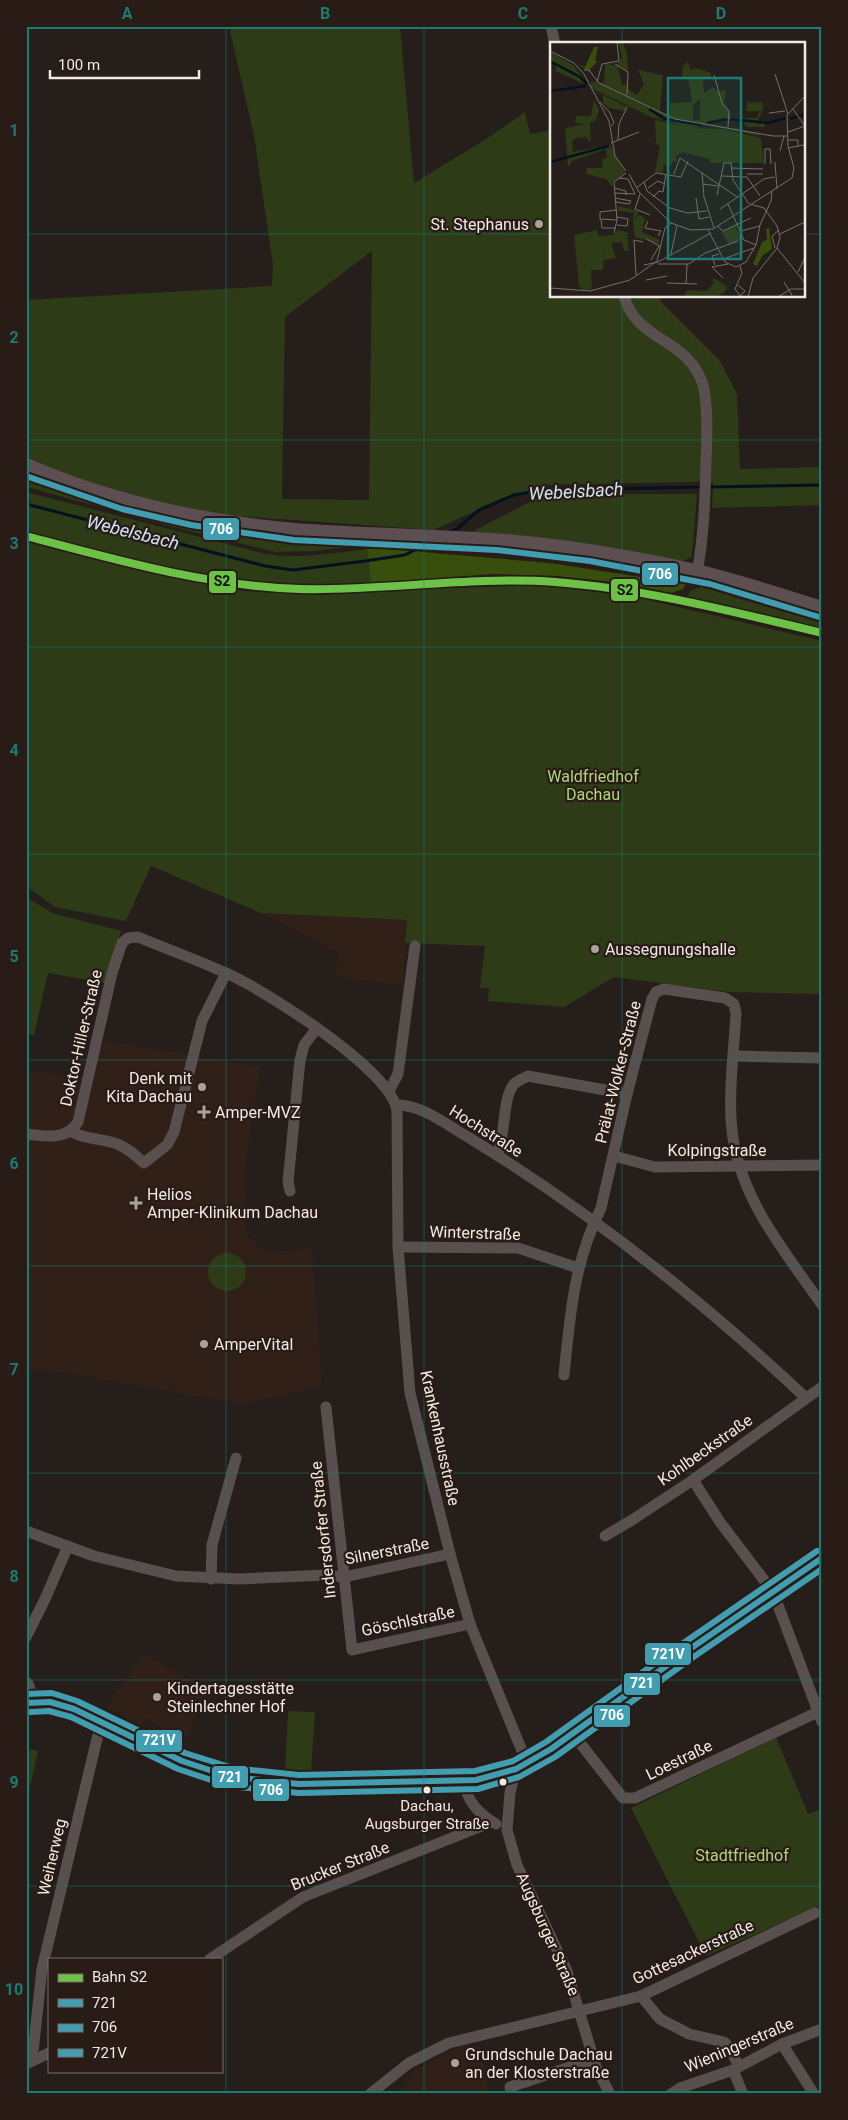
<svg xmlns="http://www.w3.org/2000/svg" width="848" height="2120" font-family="Roboto,sans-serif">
  <rect width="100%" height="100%" fill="#251e1b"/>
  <g fill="#312018">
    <polygon points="261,913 407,920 403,985 335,976 339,953"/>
    <polygon points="99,1040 260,1067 244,1171 246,1235 267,1252 312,1249 322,1386 242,1404 57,1371 26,1369 26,1071 89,1078"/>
    <polygon points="143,1654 206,1689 187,1740 147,1718 141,1726 106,1706"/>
    <polygon points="468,2044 469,2047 479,2045 489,2089 478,2094 400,2094 414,2071 455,2048"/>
  </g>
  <g fill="#2d3b17" fill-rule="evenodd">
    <path d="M229 26H400L414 183 486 139 525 112 530 134 552 130V296H614L622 300 621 296H658L663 304 720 361 737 394 740 469 822 467V505L712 508 713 483 703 480 696 482 543 485 484 507 434 530 206 514 139 499 26 460V300L272 286 273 265 254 136ZM372 251 369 500 282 499 285 317Z"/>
    <polygon points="26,471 169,516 469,545 615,562 714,584 713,586 693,581 554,559 371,544 315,551 276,552 177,528 26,487"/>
    <path d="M26 492 266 554C300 559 333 553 367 549L371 583C337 584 302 586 268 584 186 577 105 552 26 531Z"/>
    <polygon points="545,494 697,494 692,556 684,561 633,553 470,533"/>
    <polygon points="26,542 149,573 245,591 320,595 417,589 544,585 640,598 822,641 822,994 728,992 614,977 564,1007 488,1001 489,988 480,988 485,946 405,943 407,920 261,913 151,866 126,921 55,907 26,886"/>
    <polygon points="701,587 822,623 822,629 687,599 690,591"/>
    <polygon points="26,897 52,913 121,931 104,983 48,973 34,1035 26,1034"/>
    <circle cx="227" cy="1272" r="19"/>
    <polygon points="288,1711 315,1712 311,1772 285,1770"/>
    <polygon points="776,1737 808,1814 822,1809 822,1905 706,1956 631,1808"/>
    <polygon points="30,1749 38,1751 27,1800 26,1764"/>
  </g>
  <polygon fill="#374e0c" points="376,548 550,563 686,584 683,589 671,593 622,583 558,576 493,574 371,583 367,549"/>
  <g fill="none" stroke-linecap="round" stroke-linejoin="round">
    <g stroke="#03121f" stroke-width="3">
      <polyline points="709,487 822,485"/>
      <polyline points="26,504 265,566 293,570 365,561 405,555 426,544"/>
      <polyline points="450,532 457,529 479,510 514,495 544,490 702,487"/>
    </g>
    <g stroke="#594f4f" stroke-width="11">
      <polyline points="551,26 555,44"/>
      <path d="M624 296C635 335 671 337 693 365 697 371 703 382 704 389 708 413 707 438 706 462 705 498 704 536 697 572"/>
      <polyline points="734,1056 822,1058"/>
      <polyline points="389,1091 398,1074 415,946"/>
      <path d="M396 1105C421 1104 447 1125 468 1137 589 1211 703 1301 806 1398"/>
      <path d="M70 1131C85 1140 102 1138 117 1144 128 1148 135 1155 144 1163L167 1145 174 1132 202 1021 226 973"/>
      <path d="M26 1134C45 1136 66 1141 78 1122L112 973 122 943 128 938 138 937C167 949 197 960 226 973 263 989 393 1071 397 1111L398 1247 410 1393 450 1554 470 1624 527 1763"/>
      <path d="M497 1155C506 1136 502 1098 514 1084 517 1081 524 1078 528 1076L627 1094"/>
      <polyline points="614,1156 655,1167 822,1165"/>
      <polyline points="290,1191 288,1182 300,1060 304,1045 317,1028"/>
      <polyline points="398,1247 518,1248 578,1268"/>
      <path d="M564 1375C570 1315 574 1262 601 1208L627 1094 652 999 656 992 664 989 725 998 734 1004 736 1013C734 1051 727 1101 733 1138 743 1203 786 1253 822 1305"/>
      <polyline points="326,1407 352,1650 470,1624"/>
      <polyline points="693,1480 720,1522 773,1592 822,1722"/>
      <polyline points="26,1531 94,1556 176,1576 239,1579 326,1575 344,1577 450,1554"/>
      <polyline points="605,1536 632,1520 693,1480 822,1387"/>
      <polyline points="211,1579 212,1545 236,1458"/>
      <polyline points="26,1637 45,1599 68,1546"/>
      <polyline points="573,1734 623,1798 635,1798 822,1710"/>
      <polyline points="516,1769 510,1793 507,1830 517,1865 567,1971 596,2067 610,2094"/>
      <path d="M464 1781C467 1802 479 1814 496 1824"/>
      <polyline points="210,1959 303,1897 492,1822"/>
      <polyline points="641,1996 660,2019 689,2034 724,2042 730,2048 739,2067"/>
      <polyline points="782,2044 814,2094"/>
      <polyline points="32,2061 42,1969 101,1722"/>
      <polyline points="28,2063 49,2053"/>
      <polyline points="733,2070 743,2094"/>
      <polyline points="370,2094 409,2063 449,2043 641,1996 815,1913"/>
      <polyline points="512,2094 510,2087 594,2059"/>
      <polyline points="671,2094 680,2088 733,2070 782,2044 822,2029"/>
    </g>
    <g stroke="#5d4f51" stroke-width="16">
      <path d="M26 466C110 502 204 523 295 531 372 537 450 536 527 544 584 550 641 560 696 572 739 582 780 596 822 609"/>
      <polyline points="26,1685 31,1703"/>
      <polyline points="26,1703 50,1702 74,1709 182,1761 231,1777 299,1784 476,1780 516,1769 551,1749 687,1651 822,1558"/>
    </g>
    <g stroke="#291c17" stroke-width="10">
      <polyline id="bus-1" points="26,1703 50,1702 74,1709 182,1761 231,1777 299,1784 476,1780 516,1769 551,1749 687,1651 822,1558"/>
    </g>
    <g stroke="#291c17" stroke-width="10">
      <g id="bus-2">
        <polyline points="26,476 122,509 191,525 294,540 497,550 590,561 710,584 819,617"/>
        <polyline points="31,1712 49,1711 71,1717 178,1769 229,1786 299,1793 478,1789 519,1777 555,1757 692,1658 822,1569"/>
      </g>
    </g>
    <g stroke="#291c17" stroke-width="10">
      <polyline id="bus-3" points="26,1694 52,1693 77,1701 185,1753 233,1768 299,1775 475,1771 513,1761 546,1742 682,1644 817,1551"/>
    </g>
    <use href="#bus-1" stroke="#409eb0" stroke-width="6"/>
    <use href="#bus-2" stroke="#409eb0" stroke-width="6"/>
    <use href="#bus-3" stroke="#409eb0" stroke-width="6"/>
    <g stroke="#291c17" stroke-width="11">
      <path id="rail-1" d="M26 536C116 560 207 586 300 589 385 591 470 576 555 582 646 589 734 612 822 633"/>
    </g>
    <use href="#rail-1" stroke="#6cc247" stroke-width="8"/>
  </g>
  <path fill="none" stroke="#1a7c74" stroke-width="1" stroke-opacity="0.55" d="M226 26V2094M424 26V2094M622 26V44M26 234H552M804 234H822M622 296V2094M26 440H822M26 647H822M26 854H822M26 1060H822M26 1266H822M26 1473H822M26 1680H822M26 1886H822"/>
  <g fill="#aaa19e" stroke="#291c17" stroke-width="2">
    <circle cx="539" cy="224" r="5"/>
    <circle cx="595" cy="949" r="5"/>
    <circle cx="202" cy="1087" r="5"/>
    <path d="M201.5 1104.5h5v5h5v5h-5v5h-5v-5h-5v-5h5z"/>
    <path d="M133.5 1195.5h5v5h5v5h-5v5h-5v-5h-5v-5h5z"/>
    <circle cx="204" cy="1344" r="5"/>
    <circle cx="157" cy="1697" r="5"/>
    <circle cx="455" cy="2063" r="5"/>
  </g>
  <g fill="#f2e8e4" stroke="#291c17" stroke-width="2">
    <circle cx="503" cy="1782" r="4.5"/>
    <circle cx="427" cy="1790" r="4.5"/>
  </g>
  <g text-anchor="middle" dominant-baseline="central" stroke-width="4.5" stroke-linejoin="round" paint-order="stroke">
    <g font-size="15" fill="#f2e8e4" stroke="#291c17">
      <text x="427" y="1806">Dachau,<tspan x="427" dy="18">Augsburger Straße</tspan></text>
    </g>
    <g font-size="16" fill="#f2e8e4" stroke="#291c17" text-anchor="start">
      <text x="529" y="224" text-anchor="end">St. Stephanus</text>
      <text x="605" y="949">Aussegnungshalle</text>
      <text x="192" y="1078" text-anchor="end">Denk mit<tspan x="192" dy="18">Kita Dachau</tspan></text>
      <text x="215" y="1112">Amper-MVZ</text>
      <text x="147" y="1194">Helios<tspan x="147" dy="18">Amper-Klinikum Dachau</tspan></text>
      <text x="214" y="1344">AmperVital</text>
      <text x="167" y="1688">Kindertagesstätte<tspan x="167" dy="18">Steinlechner Hof</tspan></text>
      <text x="465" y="2054">Grundschule Dachau<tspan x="465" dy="18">an der Klosterstraße</tspan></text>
    </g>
    <g font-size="16" fill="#add878" stroke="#291c17">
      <text x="593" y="776">Waldfriedhof<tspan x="593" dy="18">Dachau</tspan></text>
      <text x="742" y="1855">Stadtfriedhof</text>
    </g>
    <g font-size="16" fill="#f2e8e4" stroke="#291c17">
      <text transform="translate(81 1038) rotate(-77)">Doktor-Hiller-Straße</text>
      <text transform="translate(618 1072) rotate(-76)">Prälat-Wolker-Straße</text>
      <text transform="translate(486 1131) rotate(32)">Hochstraße</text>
      <text x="717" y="1150">Kolpingstraße</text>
      <text transform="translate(475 1233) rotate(2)">Winterstraße</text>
      <text transform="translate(440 1438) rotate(78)">Krankenhausstraße</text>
      <text transform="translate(705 1450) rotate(-35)">Kohlbeckstraße</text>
      <text transform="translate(323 1530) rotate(-96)">Indersdorfer Straße</text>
      <text transform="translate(387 1551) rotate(-11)">Silnerstraße</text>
      <text transform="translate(408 1621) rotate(-12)">Göschlstraße</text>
      <text transform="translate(679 1760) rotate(-26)">Loestraße</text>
      <text transform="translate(52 1857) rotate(-77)">Weiherweg</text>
      <text transform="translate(340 1866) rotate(-22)">Brucker Straße</text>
      <text transform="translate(548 1934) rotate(66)">Augsburger Straße</text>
      <text transform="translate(693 1952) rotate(-25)">Gottesackerstraße</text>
      <text transform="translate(739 2045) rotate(-23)">Wieningerstraße</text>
    </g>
    <g font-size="18" font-style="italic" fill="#d0e2ef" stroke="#291c17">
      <text transform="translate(576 491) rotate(-3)">Webelsbach</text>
      <text transform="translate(133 532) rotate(14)">Webelsbach</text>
    </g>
  </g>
  <g transform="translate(550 42)">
    <rect width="255" height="255" fill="#251e1b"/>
    <path d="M68 0H73L77 12 78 29 67 23 72 15ZM0 10 23 23 39 44 5 29 7 23 0 19ZM138 20 141 28 146 26 161 31V36L153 37 154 51 163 45 169 50 176 48 174 60 182 76H207L209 69H196L198 57 199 61 212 60 214 65 208 78 215 82V85H200L195 84 194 79 179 77 156 81 209 92V94L177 87 150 82V85L142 86 173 87 211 96 214 121H160V117L132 110 126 114 127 120 123 119 121 124 114 123 113 131 105 130 110 104 87 91 106 101 105 78 137 85 101 75 41 46V40H47L119 74 120 61 142 60 138 36H133L132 32 133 23ZM150 57V78H143V63ZM55 22 68 24 72 43 78 42V47L87 53 94 42 88 28 113 33 110 69 50 41H54ZM53 53 77 65 75 69 59 66 53 61ZM44 58 49 68 45 79 40 81 41 101 36 95 27 96 22 99 23 110 60 103 75 130 63 140 62 145 56 137 36 132 37 126H53L52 117 57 116 56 107 22 119 18 126 15 86 36 82 25 81 26 74H41ZM68 164 89 169 84 178 89 173 92 174 95 177 92 190 110 198 109 202 85 195 84 190 83 178 84 171 68 169ZM185 184 193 197 179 203 172 190ZM47 188 48 194 63 193 68 188 83 192H77L79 209H74L72 200 61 201 66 216 54 218V210L53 228H41L42 247 33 249 29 244 24 193ZM162 235 177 244 176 249 167 255H133L138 248 157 249 164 241Z" fill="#2d3b17" fill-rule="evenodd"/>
    <path d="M44 5H48L45 19 53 21 47 20 40 27 41 30 27 22 35 25ZM219 186 222 207 212 214 207 224 203 222 212 200 217 198 216 187Z" fill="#374e0c"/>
    <path fill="none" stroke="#03121f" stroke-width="2.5" d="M0 19 30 35 37 42M0 49 36 44M99 67 115 77 151 83M181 77 218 81 236 76M240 77 255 72M157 81 177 77M0 120 59 104"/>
    <path fill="none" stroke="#776f6b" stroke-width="1" d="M0 9 24 21 34 32 59 79 65 114 76 129M65 22 78 30 77 53M34 28H39L49 41 125 77 223 94H238M225 32 238 72M164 33 172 61 179 69 178 85M47 40 52 22 69 19 67 0M50 60 60 71 64 81 61 84M243 67 255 84M219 71 235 69M238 90 255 84M68 98 69 82 77 65M238 98H248V104M61 101 89 90M238 106 254 103M230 109 234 94M225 120 227 147M215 122V107H220L221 122M181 126 213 127M152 130 154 155 164 186M79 132 89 150 121 181 141 188 163 187 242 136 244 126 238 104 237 73 255 54M124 132 130 116 187 155M197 132H213M171 134 197 135 210 154M94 140 97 149 120 166 137 171 157 169M153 142 168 144M64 146 76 149V153M86 146 106 131 131 135 138 119M98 146 108 139 115 142M64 151 85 152 78 137 69 136M90 152 85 167 100 173M167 153 174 121H181L183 138 199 162M103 155 109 149 113 150 116 132M65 156 81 159 79 162 66 160M146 156 149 177 159 175M178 162 194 198 206 203M170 167 214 137 224 135M67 168 50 170V177L67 178M51 178 52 186H66M98 179 95 186 111 189 108 194M67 183 77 184 78 177 67 175M167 184 173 189 201 176M158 188 175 220 186 225 196 220 206 203 210 183 221 159 222 149M191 189 210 184M64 191 67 178 64 140 76 131M230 192 255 180M97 197 111 205M225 206 222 194 229 188M227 206 255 241M121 212 127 183M173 217 204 206M101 218 109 204M108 222H139L155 211 188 199M94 223 108 220 161 191M165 223 162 214 169 212M190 224 192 231 185 247 191 255M248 230 255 215M86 233 84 198 93 200M173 236 162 225 178 222M96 238 117 234M234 240 243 255M117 241 147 242M136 242 137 222M188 243 195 249 190 254M0 246 40 249 80 238 107 219 115 186 121 181M198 255 203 236 227 206 230 195 227 184 214 166 200 162M228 255 241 247H255"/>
    <path fill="#1a7c74" fill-opacity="0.15" stroke="#1a7c74" stroke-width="2.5" d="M118 36H191V217H118Z"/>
    <rect width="255" height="255" fill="none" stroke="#f2e8e4" stroke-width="2.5"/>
  </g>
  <g stroke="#291c17" stroke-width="2">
    <rect x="202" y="517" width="38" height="24" rx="5" fill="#409eb0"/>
    <rect x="641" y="562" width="38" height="24" rx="5" fill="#409eb0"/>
    <rect x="208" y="570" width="29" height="24" rx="5" fill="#6cc247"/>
    <rect x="610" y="578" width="29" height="24" rx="5" fill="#6cc247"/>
    <rect x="644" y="1642" width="48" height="24" rx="5" fill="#409eb0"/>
    <rect x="623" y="1672" width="38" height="24" rx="5" fill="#409eb0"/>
    <rect x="593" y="1704" width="38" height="24" rx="5" fill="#409eb0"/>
    <rect x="135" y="1729" width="48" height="24" rx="5" fill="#409eb0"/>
    <rect x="211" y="1765" width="38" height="24" rx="5" fill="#409eb0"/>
    <rect x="252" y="1778" width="38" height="24" rx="5" fill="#409eb0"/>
  </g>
  <g font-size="14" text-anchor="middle" font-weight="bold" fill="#fff">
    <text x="221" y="534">706</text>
    <text x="660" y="579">706</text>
    <text x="668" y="1659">721V</text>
    <text x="642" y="1688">721</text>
    <text x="612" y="1720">706</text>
    <text x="159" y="1745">721V</text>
    <text x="230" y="1782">721</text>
    <text x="271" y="1795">706</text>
  </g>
  <g font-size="14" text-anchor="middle" font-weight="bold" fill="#111">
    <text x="222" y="586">S2</text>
    <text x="625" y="595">S2</text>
  </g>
  <rect width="848" height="2120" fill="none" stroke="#291c17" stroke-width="55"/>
  <rect x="48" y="1958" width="175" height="115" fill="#291c17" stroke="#796e69"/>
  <rect x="58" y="1974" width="25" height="8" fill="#6cc247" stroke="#796e69"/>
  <text x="92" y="1982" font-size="15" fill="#f2e8e4">Bahn S2</text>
  <rect x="58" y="1999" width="25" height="8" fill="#409eb0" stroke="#796e69"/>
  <text x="92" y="2008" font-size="15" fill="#f2e8e4">721</text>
  <rect x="58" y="2024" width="25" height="8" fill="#409eb0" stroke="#796e69"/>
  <text x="92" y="2032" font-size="15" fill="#f2e8e4">706</text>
  <rect x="58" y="2049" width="25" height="8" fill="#409eb0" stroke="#796e69"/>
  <text x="92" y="2058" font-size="15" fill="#f2e8e4">721V</text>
  <path d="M50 70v8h149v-8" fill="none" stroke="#f2e8e4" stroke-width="2.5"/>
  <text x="58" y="70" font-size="15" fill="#f2e8e4" stroke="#291c17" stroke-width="4" paint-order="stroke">100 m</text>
  <rect x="28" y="28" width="792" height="2064" fill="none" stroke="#1a7c74" stroke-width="2"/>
  <g font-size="16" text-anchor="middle" font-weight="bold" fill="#1a7c74">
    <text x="127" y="19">A</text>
    <text x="325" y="19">B</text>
    <text x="523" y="19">C</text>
    <text x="721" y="19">D</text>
    <text x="14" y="136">1</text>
    <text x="14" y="343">2</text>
    <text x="14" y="549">3</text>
    <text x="14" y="756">4</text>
    <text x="14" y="962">5</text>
    <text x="14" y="1169">6</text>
    <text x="14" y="1375">7</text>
    <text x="14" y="1582">8</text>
    <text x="14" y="1788">9</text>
    <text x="14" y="1995">10</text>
  </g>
</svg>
